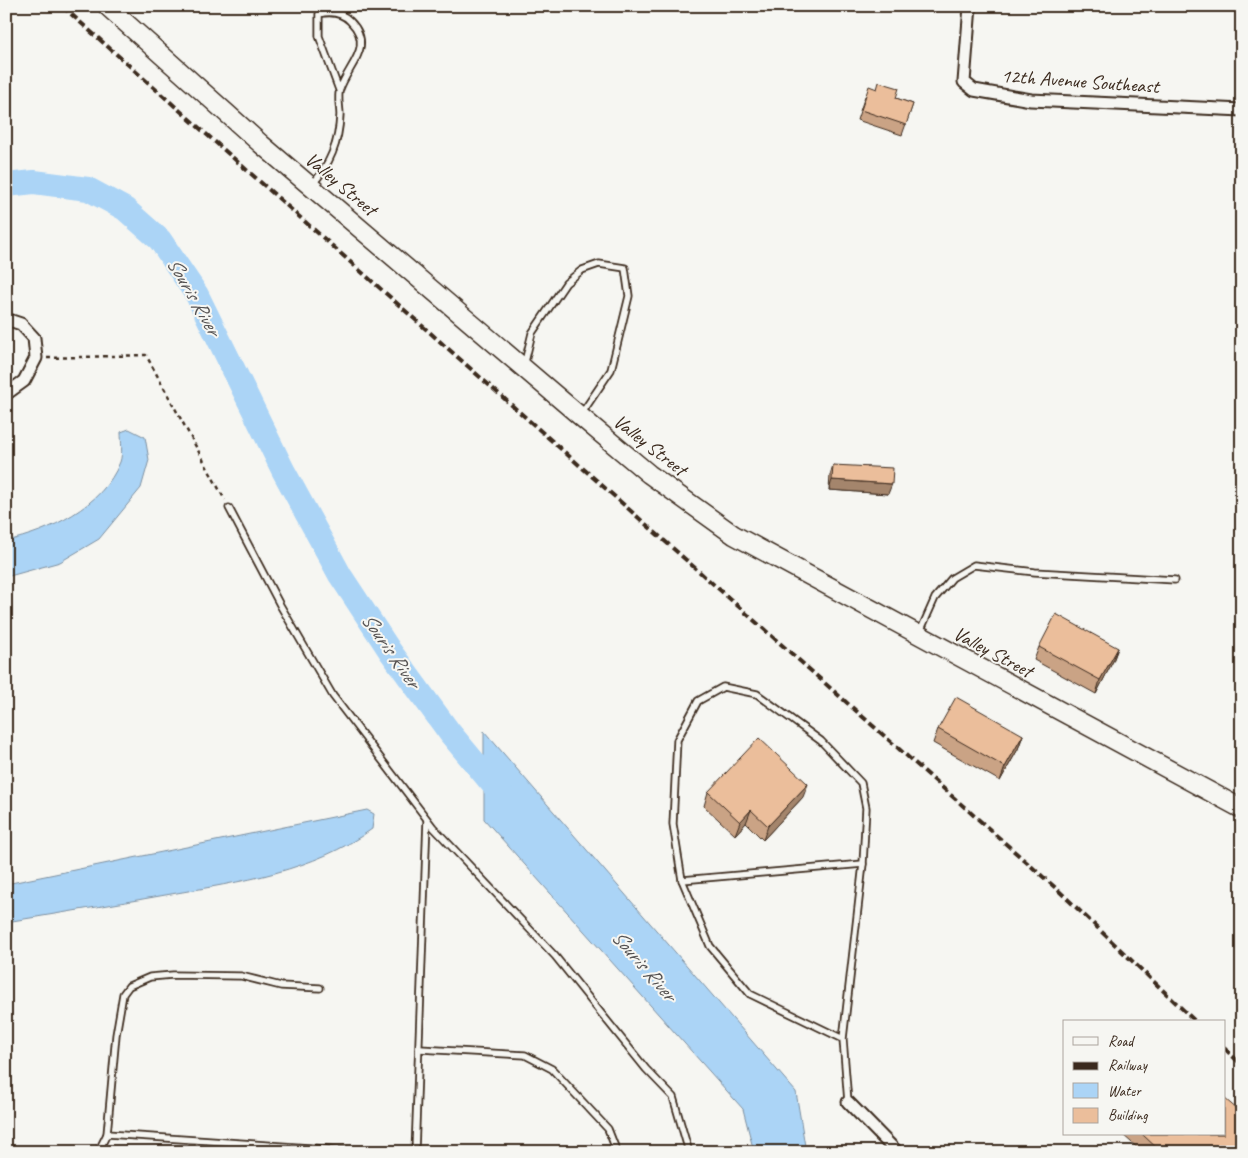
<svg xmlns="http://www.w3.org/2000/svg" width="1248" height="1158" font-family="Caveat,sans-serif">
  <rect width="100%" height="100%" fill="#f6f6f2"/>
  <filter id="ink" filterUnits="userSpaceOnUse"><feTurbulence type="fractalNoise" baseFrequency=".02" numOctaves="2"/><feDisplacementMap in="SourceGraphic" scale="10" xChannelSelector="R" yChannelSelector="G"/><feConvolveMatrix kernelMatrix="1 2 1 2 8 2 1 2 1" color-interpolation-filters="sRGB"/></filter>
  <g filter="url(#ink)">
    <g fill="#abd4f6" stroke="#7e90a0">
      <path d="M129 429 145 437 149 460 141 488 99 539 60 562 6 577V541C49 532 103 506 120 462 123 454 121 441 121 432Z"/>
      <polygon points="484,731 796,1092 806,1152 754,1152 743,1109 484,819"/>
      <path d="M367 810 374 814 372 829C314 871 240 882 171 894 116 904 61 913 6 922V884Z"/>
    </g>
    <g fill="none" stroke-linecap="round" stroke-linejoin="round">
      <polyline stroke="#abd4f6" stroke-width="24" points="6,185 34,182 88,189 125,209 160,240 197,295 283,470 340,575 390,651 450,733 505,799"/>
      <g stroke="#3b2a1e" stroke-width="9">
        <g id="service">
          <path d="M312 185C330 164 339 143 340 115 340 107 337 96 340 89 349 64 375 46 350 21 341 12 331 11 319 14V36L339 90"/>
          <polyline points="524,366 532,333 566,283 582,270 599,264 625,268 629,296 611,370 582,413"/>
          <polyline points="229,508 280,605 333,696 433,827 555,956 646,1069 673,1097 689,1152"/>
          <polyline points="919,634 935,598 952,578 974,565 1035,572 1175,580"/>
          <polyline points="682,880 863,864"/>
          <polyline points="843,1039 750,994 710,946 682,880 673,824 677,740 698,701 723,687 757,694 821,741 861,783 866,808 863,864 843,1039 848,1102"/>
          <polyline points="420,1049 525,1055 552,1069 608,1129 617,1152"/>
          <polyline points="107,1134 116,1035 123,994 129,986 150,977 173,975 241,976 281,986 320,988"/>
          <polyline points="98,1152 107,1134 370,1152"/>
          <polyline points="415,1152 427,820"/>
        </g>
      </g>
      <g stroke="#3b2a1e" stroke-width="15">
        <g id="minor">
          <polyline points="970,6 964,82 974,90 1031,100 1242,110"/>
          <polyline points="6,319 21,324 34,338 36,358 24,381 6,394"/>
          <polyline points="848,1102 897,1152"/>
        </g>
      </g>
      <g stroke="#3b2a1e" stroke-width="21">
        <polyline id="primary" points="107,6 261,144 580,416 649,474 734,535 1242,809"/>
      </g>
      <polyline stroke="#3b2a1e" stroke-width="2.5" stroke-dasharray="4 4" stroke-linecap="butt" points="47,358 146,355 225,500"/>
      <use href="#service" stroke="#f6f6f2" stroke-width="5.5"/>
      <use href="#minor" stroke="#f6f6f2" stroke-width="11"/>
      <use href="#primary" stroke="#f6f6f2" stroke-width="18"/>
      <g stroke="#3b2a1e" stroke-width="4" stroke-dasharray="8 4" stroke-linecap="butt">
        <polyline points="62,6 1059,891 1196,1022"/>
        <polyline points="1224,1048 1242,1065"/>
      </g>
    </g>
    <g fill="#caa385" stroke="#3b2a1e">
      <polygon points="865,96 896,98 913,104 902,135 857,120"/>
      <polygon points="833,465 888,494 829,490 830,475"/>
      <polygon points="1039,647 1118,648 1113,661 1096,694 1034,660"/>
      <polygon points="938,729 1023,735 1018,749 1000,781 933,743"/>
      <polygon points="708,792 803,797 763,840 746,823 735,835 704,806"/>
      <polygon points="1238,1110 1242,1152 1142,1152 1122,1134 1224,1134"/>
    </g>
    <g fill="#a4856c" stroke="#3b2a1e">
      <polygon points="832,480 892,484 888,494 829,490"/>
      <polygon points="1118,648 1113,661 1096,694 1100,680"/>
      <polygon points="1023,735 1018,749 1000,781 1005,767"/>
      <polygon points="808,784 803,797 763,840 768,826"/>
      <polygon points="751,810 746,823 735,835 740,822"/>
    </g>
    <g fill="#ebbe9b" stroke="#3b2a1e">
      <polygon points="879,82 899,88 896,98 913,104 906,125 861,110 869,86 877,89"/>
      <polygon points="833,465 893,468 892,484 832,480"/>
      <polygon points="1056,614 1118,648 1100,680 1039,647"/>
      <polygon points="956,697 1023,735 1005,767 938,729"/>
      <polygon points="759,738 808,784 768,826 751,810 740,822 708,792"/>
      <polygon points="1224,1098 1238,1110 1242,1107 1242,1152 1161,1152 1142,1134 1224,1134"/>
    </g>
  </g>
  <g text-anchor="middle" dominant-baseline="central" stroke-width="4" stroke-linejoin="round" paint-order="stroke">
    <g font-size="20" fill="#3b2a1e" stroke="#f6f6f2">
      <text transform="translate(1080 81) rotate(4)">12th Avenue Southeast</text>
      <text transform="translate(341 184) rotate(40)">Valley Street</text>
      <text transform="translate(650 445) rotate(38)">Valley Street</text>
      <text transform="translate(993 652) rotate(28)">Valley Street</text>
    </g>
    <g font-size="21" font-style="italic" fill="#575454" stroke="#f6f6f2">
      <text transform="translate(194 296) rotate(60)">Souris River</text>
      <text transform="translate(391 650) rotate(55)">Souris River</text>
      <text transform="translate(644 965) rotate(49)">Souris River</text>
    </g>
  </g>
  <rect width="1248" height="1158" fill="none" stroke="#f6f6f2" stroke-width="25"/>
  <rect x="12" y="12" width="1223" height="1133" fill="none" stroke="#3b2a1e" stroke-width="2" filter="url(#ink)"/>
  <rect x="1063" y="1020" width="162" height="115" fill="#f6f6f2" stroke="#aba49d"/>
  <rect x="1073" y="1037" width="25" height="8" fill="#f6f6f2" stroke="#aba49d"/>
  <text x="1108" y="1046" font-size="15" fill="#3b2a1e">Road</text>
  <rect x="1073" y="1062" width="25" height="8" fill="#3b2a1e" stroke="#aba49d"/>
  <text x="1108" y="1070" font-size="15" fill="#3b2a1e">Railway</text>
  <rect x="1073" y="1083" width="25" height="15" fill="#abd4f6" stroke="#aba49d"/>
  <text x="1108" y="1096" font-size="15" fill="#3b2a1e">Water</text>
  <rect x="1073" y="1108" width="25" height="15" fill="#ebbe9b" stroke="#aba49d"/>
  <text x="1108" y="1120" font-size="15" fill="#3b2a1e">Building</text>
</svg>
